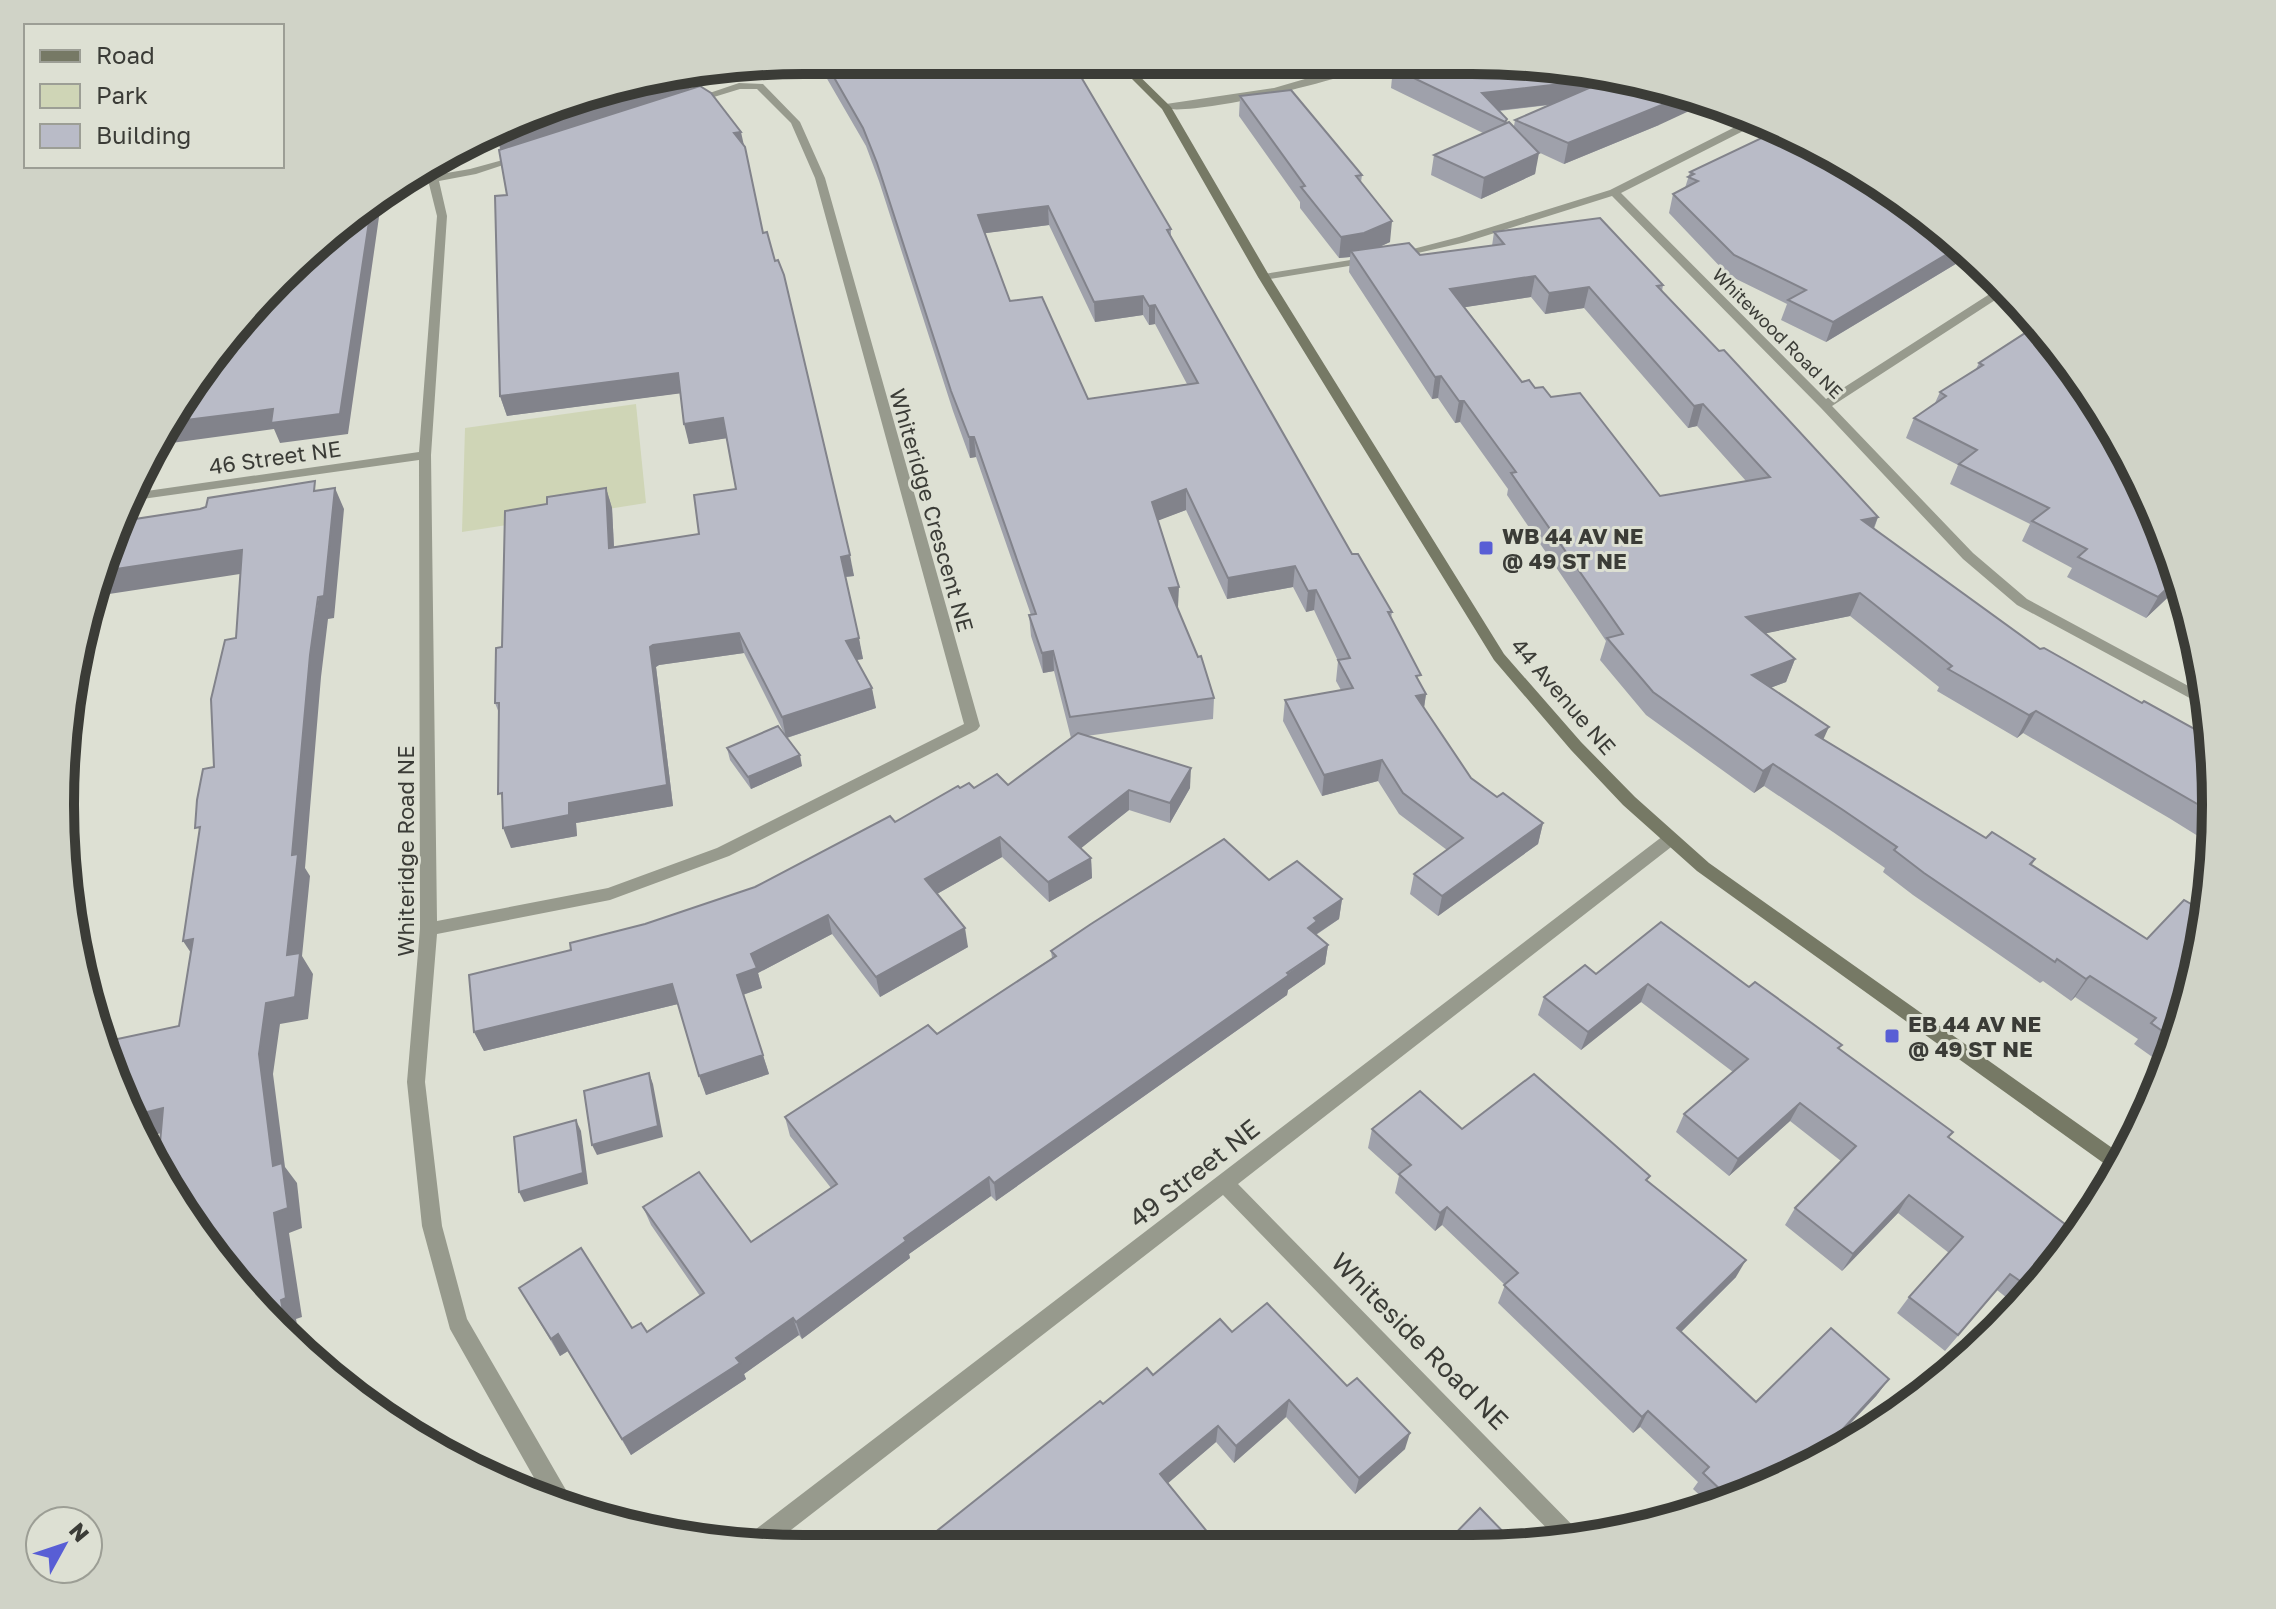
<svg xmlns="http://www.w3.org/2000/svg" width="2276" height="1609" font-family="'Golos Text',sans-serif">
  <rect width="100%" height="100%" fill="#dde0d3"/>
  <polygon fill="#cfd5b6" points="636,404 646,503 462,532 465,428"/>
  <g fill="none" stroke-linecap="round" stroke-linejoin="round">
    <g fill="#979a8d" fill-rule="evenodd">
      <path d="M1370 60H1384C1358 77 1184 120 1161 107L1166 104 1274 88Z"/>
      <polygon points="739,83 763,84 800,122 825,178 980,726 977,730 729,856 610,900 437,934 425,1082 442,1226 467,1319 570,1497 572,1509 546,1499 450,1329 422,1226 407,1082 420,929 419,460 128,501 133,493 419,452 437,216 428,180 421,172 429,168 435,175 470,169 524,154 524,158 476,174 439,181 447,216 431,455 437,921 608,888 717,848 964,724 815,178 791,123 757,89 740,89 691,104 686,101"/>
      <polygon points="1745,122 1753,126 1621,193 1826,399 1999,288 2006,293 1832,406 1973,553 2027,599 2207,696 2210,709 2017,605 1963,559 1821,408 1612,196 1466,242 1396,258 1390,255 1459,237 1610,190"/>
      <polygon points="1369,257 1375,260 1373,262 1264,280 1258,277 1264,274"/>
      <polygon points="1669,834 1675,836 1677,840 1675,844 1238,1184 1585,1538 1561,1543 1223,1195 769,1547 741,1545 743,1539 1663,836"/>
    </g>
    <polygon fill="#767965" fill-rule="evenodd" points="1113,60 1123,60 1171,107 1270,277 1504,654 1581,742 1635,797 1709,863 2125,1157 2116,1172 1697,871 1623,805 1571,750 1494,660 1258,277 1162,109"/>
  </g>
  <g fill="#9fa1ab" fill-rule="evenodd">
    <path d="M804 60H1071L1171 229V236L1352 554 1392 612 1391 618 1419 682 1426 694 1424 708 1471 778 1497 797 1543 823 1538 844 1438 916 1410 894 1414 874 1447 850 1399 814 1378 781 1322 796 1283 721 1285 700 1341 690 1336 681 1338 661 1314 610 1306 612 1293 587 1227 599 1186 510 1158 520 1178 607H1177L1214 698 1213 719 1086 736 1190 788 1170 823 1129 810 1081 848 1091 858 1092 878 1049 902 1002 857 937 894 968 947 880 997 832 934 758 973 762 988 743 995 769 1074 706 1095 678 1004 484 1051 474 1032 571 950 755 887 895 822 960 788 1008 785 1071 738 1054 671 1043 673 1031 636 1029 615H1031L976 457 970 458 953 411 879 181 866 146 826 77 799 61ZM1049 225 1095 322 1143 315 1149 325 1155 324 1187 384 1088 399 1010 301 985 233Z"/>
    <path d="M1384 60H1472L1659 125 1564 164 1538 152 1535 174 1481 199 1431 175 1434 155 1483 133 1391 88 1393 68 1384 63ZM1549 105 1515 120 1514 126 1506 124 1507 119 1499 111Z"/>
    <polygon points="690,89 744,146 763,233 854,576 845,577 863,659 856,660 876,708 787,738 802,766 751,789 730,760 727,748 785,735 744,653 659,665 656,667 673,806 576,823 577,836 511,848 499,713 495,703 502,647 547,504 606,488 612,508 614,547 699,534 736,489 727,438 689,444 680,393 507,416 500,396 507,195 500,149"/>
    <path d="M1240 96 1362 175 1361 182 1390 242 1379 247 1420 255 1492 246 1494 232 1663 285 1662 291 1878 517 1874 529 2040 649 2142 703 2211 738 2214 846 2169 818 2023 733 2017 738 1937 691 1939 687 1850 616 1766 633 1795 659 1786 682 1770 688 1823 739 1986 838 2035 859 2032 865 2191 997 2165 1066 2134 1044 2138 1039 2075 997 2071 1001 2043 981 2040 983 1913 895 1883 872 1885 868 1833 832 1764 786 1754 793 1646 715 1600 660 1606 641 1507 495 1508 489 1460 422 1455 423 1438 398 1432 399 1349 272 1350 257 1339 258 1300 208V202L1239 116ZM1531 297 1545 314 1584 308 1688 428 1697 426 1746 481 1660 496 1551 397 1522 382 1465 307Z"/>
    <polygon points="1690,172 1964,259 1826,342 1781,320 1787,304 1728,275 1669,213 1673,194 1685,188"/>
    <polygon points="2039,324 2176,565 2181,585 2146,618 2067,577 2072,568 2022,541 2030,524 1950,484 1958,465 1906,438 1914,418 1935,403 1940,392 1976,369 1979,363"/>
    <polygon points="1269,880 1342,899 1339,919 1316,935 1328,945 1325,964 1288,990 1287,995 996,1201 991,1196 909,1254 910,1258 802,1339 799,1335 744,1374 746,1379 631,1455 568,1351 560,1356 519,1288 632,1328 647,1332 700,1296 651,1225 643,1207 751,1242 831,1188 790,1136 785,1117 937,1034 1052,958 1051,951"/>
    <polygon points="1596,974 1749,987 1839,1049 1949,1138 2062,1257 2033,1288 2028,1284 2012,1302 1997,1290 1945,1351 1897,1313 1909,1297 1949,1253 1898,1213 1842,1271 1785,1225 1795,1208 1841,1161 1790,1121 1729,1176 1676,1132 1684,1114 1733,1072 1641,1002 1581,1050 1538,1015 1544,997"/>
    <polygon points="1372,1129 1462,1129 1648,1181 1736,1277 1681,1332 1756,1402 1889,1379 1876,1396 1817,1460 1800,1472 1706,1501 1693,1489 1698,1482 1640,1427 1633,1433 1498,1303 1505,1285 1442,1225 1435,1231 1395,1193 1399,1176 1368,1148"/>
    <polygon points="1232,1332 1405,1449 1355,1494 1286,1417 1234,1463 1216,1442 1168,1483 1218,1545 936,1546 933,1534 1103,1404"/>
  </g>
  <g fill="#82838b">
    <polygon points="687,77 691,95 502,156 497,137"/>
    <polygon points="1612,78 1607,98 1485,112 1482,93"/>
    <polygon points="1679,98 1700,106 1659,125 1564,164 1568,143"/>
    <polygon points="741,132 745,150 734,133"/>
    <polygon points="1539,153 1535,174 1481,199 1484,178"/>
    <polygon points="376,198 380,210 348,434 280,443 274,429 164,444 178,421"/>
    <polygon points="1048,206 1049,225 979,234 978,215"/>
    <polygon points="1392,221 1390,242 1362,255 1351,251 1350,257 1339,258 1341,237"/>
    <polygon points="1954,250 1964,259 1826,342 1833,322"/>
    <polygon points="1535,276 1531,297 1447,310 1450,289"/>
    <polygon points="1589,287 1584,308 1545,314 1549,293"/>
    <polygon points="1143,296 1143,315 1095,322 1094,302"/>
    <polygon points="1155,305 1155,324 1149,325 1149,306"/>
    <polygon points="678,373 683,393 507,416 500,396"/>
    <polygon points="1441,376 1438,398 1432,399 1435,377"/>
    <polygon points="1459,401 1464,401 1460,422 1455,423"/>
    <polygon points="1703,404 1697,426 1688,428 1694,406"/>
    <polygon points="723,418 728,438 689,444 684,424"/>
    <polygon points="969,437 974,437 976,457 970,458"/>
    <polygon points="335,488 344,509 334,618 328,619 321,677 305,868 310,876 302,956 313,974 308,1019 280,1024 273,1074 285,1167 297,1183 302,1228 289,1233 302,1317 296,1319 298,1330 286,1334 267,1317 281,1300 274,1213 273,1166 259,1054 266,1003 287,955 292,855 310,655"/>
    <polygon points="606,488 612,508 615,568 609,548"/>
    <polygon points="1186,489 1186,510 1152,523 1152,502"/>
    <polygon points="1878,517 1869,539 1862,520"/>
    <polygon points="242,550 253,572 96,596 103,571"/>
    <polygon points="850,555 854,576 844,577 841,557"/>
    <polygon points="1295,566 1293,587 1227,599 1228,578"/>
    <polygon points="2179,577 2181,585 2146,618 2158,597"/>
    <polygon points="1179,587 1178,607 1168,609 1169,588"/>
    <polygon points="1316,590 1314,610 1306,612 1308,591"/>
    <polygon points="1860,593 1850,616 1738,639 1746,617"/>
    <polygon points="739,633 744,653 659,665 656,667 673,806 576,823 577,836 511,848 503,828 569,803 650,647 653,645"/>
    <polygon points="859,638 863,659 849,661 846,641"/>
    <polygon points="1053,651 1054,671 1043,673 1042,653"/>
    <polygon points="1795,659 1786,682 1743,698 1752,675"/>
    <polygon points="872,688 876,708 786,738 782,717"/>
    <polygon points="1426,694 1423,714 1416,696"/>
    <polygon points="2036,711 2023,733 2017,738 2029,715"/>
    <polygon points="1829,727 1819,749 1816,735"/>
    <polygon points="800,755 802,766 751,789 748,777"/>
    <polygon points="1382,760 1378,781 1322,796 1324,775"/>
    <polygon points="1773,764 1764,786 1754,793 1763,771"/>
    <polygon points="1191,768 1190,788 1170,823 1170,803"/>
    <polygon points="1129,790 1129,810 1070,857 1069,837"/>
    <polygon points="1543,823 1538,844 1438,916 1442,896"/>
    <polygon points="1000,837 1002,857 928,899 925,879"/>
    <polygon points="1091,858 1092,878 1049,902 1048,882"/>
    <polygon points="1342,899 1339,919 1315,935 1308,928 1314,918"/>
    <polygon points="828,915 832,934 758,973 762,988 742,995 737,975 751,954"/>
    <polygon points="965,928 968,947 880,997 876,977"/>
    <polygon points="193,939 197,962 183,941"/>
    <polygon points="1328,945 1325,964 1288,990 1287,995 996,1201 994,1183"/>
    <polygon points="2090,976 2075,997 2071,1001 2086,979"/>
    <polygon points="672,984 678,1004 484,1051 474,1032"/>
    <polygon points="1648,984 1641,1002 1581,1050 1588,1032"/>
    <polygon points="763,1055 769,1074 706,1095 699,1076"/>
    <polygon points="649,1073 653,1084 663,1137 597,1155 592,1145"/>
    <polygon points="1800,1103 1790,1121 1729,1176 1738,1159"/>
    <polygon points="163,1108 179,1128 140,1139 137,1133 131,1116"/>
    <polygon points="576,1120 581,1131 588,1184 524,1202 519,1192"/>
    <polygon points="989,1177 991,1196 909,1254 910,1258 802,1339 796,1322 904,1238"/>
    <polygon points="1909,1195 1898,1213 1842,1271 1853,1254"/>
    <polygon points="1447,1207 1442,1225 1435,1231 1440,1213"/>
    <polygon points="1746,1260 1736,1277 1668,1345 1677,1328"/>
    <polygon points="793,1318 799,1335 744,1374 746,1379 631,1455 622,1439"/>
    <polygon points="558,1334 568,1351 560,1356 551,1339"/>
    <polygon points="1889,1379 1876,1396 1812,1464 1816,1458"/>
    <polygon points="1289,1400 1286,1417 1234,1463 1236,1446"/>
    <polygon points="1648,1411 1640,1427 1633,1433 1642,1417"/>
    <polygon points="1218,1426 1216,1442 1160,1490 1160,1474"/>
    <polygon points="1410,1433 1405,1449 1355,1494 1359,1478"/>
  </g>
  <g fill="#b9bbc7" stroke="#82838b" stroke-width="2" fill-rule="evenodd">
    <path d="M824 60H1071L1171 229 1167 230 1352 554H1358L1392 612H1388L1421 675 1416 676 1426 694 1416 696 1471 778 1497 797 1503 793 1543 823 1442 896 1414 874 1463 838 1403 793 1382 760 1324 775 1285 700 1353 688 1338 660 1350 658 1316 590 1308 591 1295 566 1228 578 1186 489 1152 502 1179 587 1169 588 1198 657 1201 656 1214 698 1070 717 1053 651 1042 653 1029 615 1036 614 974 437H969L951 391 877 163 863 128ZM1048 206 1094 302 1143 296 1149 306 1155 305 1198 383 1088 399 1042 297 1010 301 978 215Z"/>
    <polygon points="1411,60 1472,60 1617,74 1679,98 1568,143 1515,120 1612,78 1482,93 1507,119 1505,122 1393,68"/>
    <polygon points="685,76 687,77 498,137 611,86"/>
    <polygon points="700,86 711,93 741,132 734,133 745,147 763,233 767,232 775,261 778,260 784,275 850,555 841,557 859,638 846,641 872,688 782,717 739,633 653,645 650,647 667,785 569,803 569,815 503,828 502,793 498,794 499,703 495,703 496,648 502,647 505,511 547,504 547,497 606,488 609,548 699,534 694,495 736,489 723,418 684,424 678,373 500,396 495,196 507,195 499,150"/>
    <polygon points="1291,90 1362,175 1356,176 1392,221 1364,233 1341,237 1301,187 1305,186 1240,96"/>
    <polygon points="1509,122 1539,153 1484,178 1434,155"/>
    <polygon points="1772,133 1844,160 1954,250 1833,322 1788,300 1806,290 1734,255 1673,194 1698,181 1688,177 1694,174 1690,172"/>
    <polygon points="372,202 340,414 271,423 273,409 178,421 244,314"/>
    <path d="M1600 218 1663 285 1657 286 1719 351 1724 350 1878 517 1862 520 2040 649 2044 648 2142 703 2144 701 2211 738 2213 813 2036 711 2029 715 1948 669 1952 666 1860 593 1746 617 1795 659 1752 675 1829 727 1816 735 1986 838 1992 832 2035 859 2030 864 2147 939 2184 900 2205 912 2195 971 2193 974 2194 975 2191 997 2175 1040 2151 1023 2156 1018 2090 976 2086 979 2057 959 2055 962 1924 873 1894 850 1897 847 1843 810 1773 764 1763 771 1653 692 1607 638 1623 634 1511 473 1516 472 1464 401H1459L1441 376 1435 377 1351 251 1409 243 1420 255 1504 244 1494 232ZM1535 276 1549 293 1589 287 1694 406 1703 404 1770 477 1660 496 1580 393 1551 397 1543 387 1535 388 1529 380 1522 382 1450 289Z"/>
    <polygon points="2039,324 2116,432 2176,565 2179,577 2158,597 2078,557 2087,549 2032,521 2049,508 1959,464 1977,450 1914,418 1946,396 1940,392 1983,365 1979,363"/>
    <polygon points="315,481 314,491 335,488 324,596 318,597 310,655 292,855 298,854 287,955 300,953 295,997 266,1003 259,1054 273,1166 282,1163 288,1208 274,1213 286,1298 281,1300 283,1311 267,1317 245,1296 158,1166 163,1108 131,1116 108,1041 179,1026 193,939 183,941 200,827 195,828 197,800 203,769 214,767 211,699 225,640 236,638 242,550 103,571 116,522 200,509 206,507 208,498"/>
    <polygon points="778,726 800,755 748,777 727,748"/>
    <polygon points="1078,733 1191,768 1170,803 1129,790 1069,837 1091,858 1048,882 1000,837 925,879 965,928 876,977 828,915 751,954 757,968 737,975 763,1055 699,1076 672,984 474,1032 469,975 571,950 570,943 645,924 755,887 890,816 895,822 958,786 960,788 969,783 974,788 997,774 1008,785"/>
    <polygon points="1224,839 1269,880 1297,861 1342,899 1314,918 1317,921 1308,928 1328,945 1287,973 1289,975 994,1183 989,1177 904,1238 906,1241 796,1322 793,1318 736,1358 740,1363 622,1439 558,1334 551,1339 519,1288 581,1248 632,1328 641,1323 647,1332 704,1293 643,1207 699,1172 751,1242 837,1184 785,1117 928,1025 937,1034 1056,956 1051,951 1091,924"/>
    <polygon points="1661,922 1749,987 1755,982 1842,1045 1838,1048 1953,1132 1948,1137 2077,1233 2062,1257 2048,1272 2042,1267 2026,1285 2010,1274 1958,1335 1909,1297 1963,1237 1909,1195 1853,1254 1795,1208 1856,1146 1800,1103 1738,1159 1684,1114 1748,1059 1648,984 1588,1032 1544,997 1585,965 1596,974"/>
    <polygon points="649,1073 658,1126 592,1145 584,1091"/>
    <polygon points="1534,1074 1650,1176 1646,1180 1746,1260 1677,1328 1756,1402 1831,1328 1889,1379 1816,1458 1818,1461 1800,1472 1726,1495 1703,1473 1709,1467 1648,1411 1642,1417 1504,1285 1518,1273 1447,1207 1440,1213 1399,1174 1411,1165 1372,1129 1420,1091 1462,1129"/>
    <polygon points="576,1120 583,1173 519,1192 514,1137"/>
    <polygon points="1267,1303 1347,1386 1357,1378 1410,1433 1359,1478 1289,1400 1236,1446 1218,1426 1160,1474 1218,1545 942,1546 933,1534 1100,1401 1103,1404 1147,1368 1153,1375 1220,1319 1232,1332"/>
    <polygon points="1480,1508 1514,1543 1446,1543"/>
  </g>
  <g fill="#585ed5" stroke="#dde0d3" stroke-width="3">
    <rect x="1478" y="540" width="16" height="16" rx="4"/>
    <rect x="1884" y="1028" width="16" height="16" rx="4"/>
  </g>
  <g text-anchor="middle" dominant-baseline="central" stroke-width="6" stroke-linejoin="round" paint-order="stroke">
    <g font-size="18" fill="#3b3c37" stroke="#dde0d3">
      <text transform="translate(1778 333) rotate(45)">Whitewood Road NE</text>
    </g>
    <g font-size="22" fill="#3b3c37" stroke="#dde0d3">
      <text transform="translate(275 457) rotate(-8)">46 Street NE</text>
      <text transform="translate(932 510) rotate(74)">Whiteridge Crescent NE</text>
      <text transform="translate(1564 696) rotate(49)">44 Avenue NE</text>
      <text transform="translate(405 851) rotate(-90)">Whiteridge Road NE</text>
    </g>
    <g font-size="22" font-weight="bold" fill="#3b3c37" stroke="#dde0d3" text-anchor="start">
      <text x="1502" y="535">WB 44 AV NE<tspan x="1502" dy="25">@ 49 ST NE</tspan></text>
      <text x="1908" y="1023">EB 44 AV NE<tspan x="1908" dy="25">@ 49 ST NE</tspan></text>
    </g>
    <g font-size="26" fill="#3b3c37" stroke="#dde0d3">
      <text transform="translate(1194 1173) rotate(-38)">49 Street NE</text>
      <text transform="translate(1420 1341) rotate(45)">Whiteside Road NE</text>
    </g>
  </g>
  <path d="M0 0H2276V1609H0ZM804 74H1472A730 730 0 0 1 2202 804V805A730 730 0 0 1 1472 1535H804A730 730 0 0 1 74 805V804A730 730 0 0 1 804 74Z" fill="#d0d3c7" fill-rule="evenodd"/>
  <path fill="none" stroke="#3b3c37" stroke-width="10" d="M804 74H1472A730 730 0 0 1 2202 804V805A730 730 0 0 1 1472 1535H804A730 730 0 0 1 74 805V804A730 730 0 0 1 804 74Z"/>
  <rect x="24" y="24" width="260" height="144" fill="#dde0d3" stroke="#9c9e95" stroke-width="2"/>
  <rect x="40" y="50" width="40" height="12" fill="#767965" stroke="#9c9e95" stroke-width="2"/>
  <text x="96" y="64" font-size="24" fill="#3b3c37">Road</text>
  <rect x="40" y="84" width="40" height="24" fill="#cfd5b6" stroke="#9c9e95" stroke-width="2"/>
  <text x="96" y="104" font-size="24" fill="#3b3c37">Park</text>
  <rect x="40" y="124" width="40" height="24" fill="#b9bbc7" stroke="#9c9e95" stroke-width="2"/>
  <text x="96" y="144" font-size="24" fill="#3b3c37">Building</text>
  <g transform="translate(64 1545) rotate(50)"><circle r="38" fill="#dde0d3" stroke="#9c9e95" stroke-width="2"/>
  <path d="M0-6L14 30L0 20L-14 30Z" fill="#585ed5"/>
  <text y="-12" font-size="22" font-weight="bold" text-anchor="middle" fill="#3b3c37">N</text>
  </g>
</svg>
